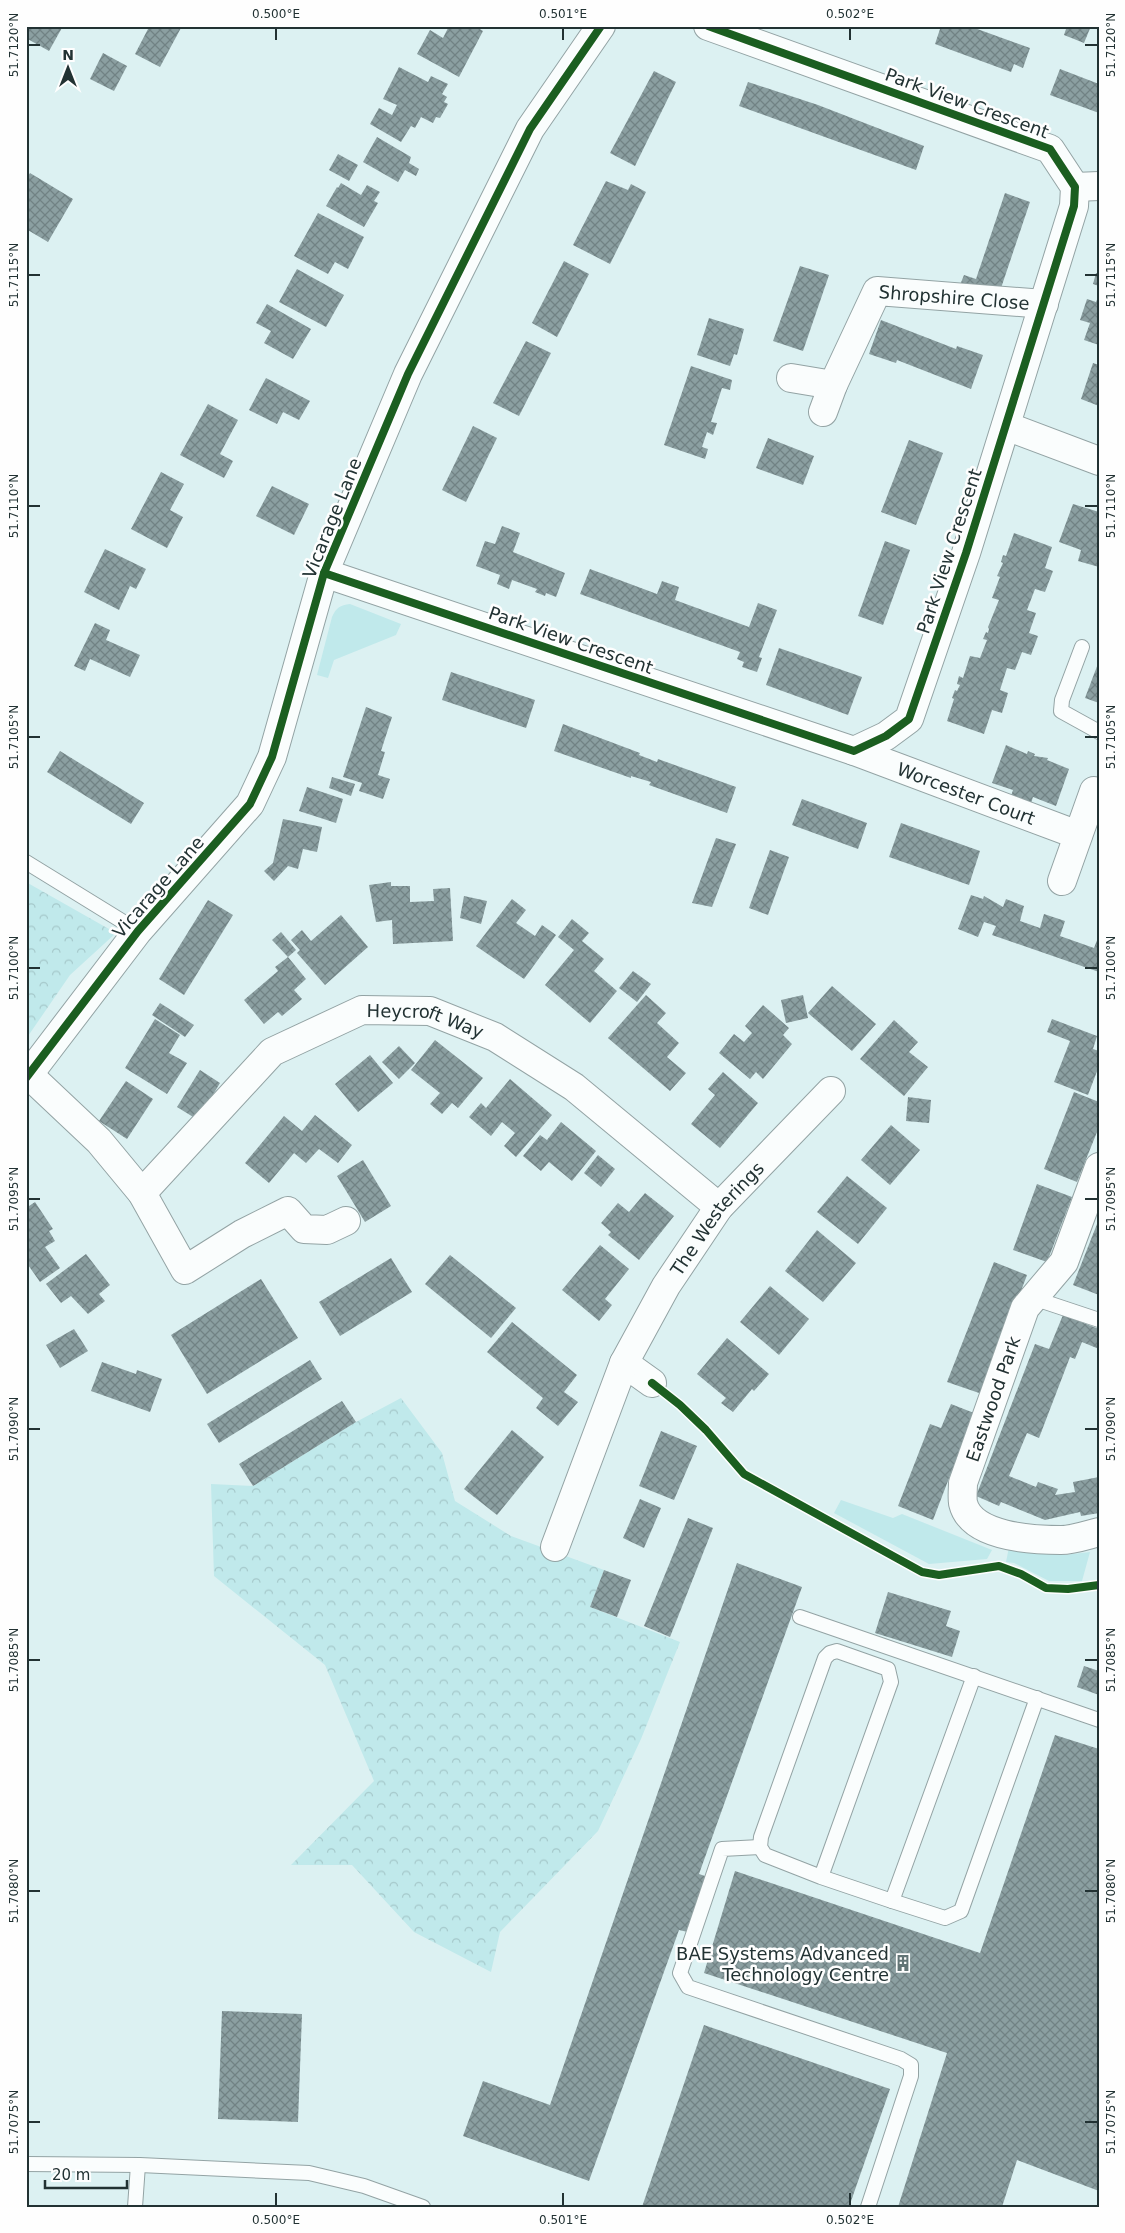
<svg xmlns="http://www.w3.org/2000/svg" width="1125" height="2233" font-family="'DejaVu Sans',sans-serif">
  <defs>
    <pattern id="forest-crowns" width="20" height="18" patternUnits="userSpaceOnUse" patternTransform="scale(1.25)"><rect width="20" height="18" fill="#c0e9eb"/><path d="M2 6a3 3 0 1 1 6 0M12 15a3 3 0 1 1 6 0" fill="none" stroke="#a5c8ca"/></pattern>
    <pattern id="building-cross-hatch" width="8" height="8" patternUnits="userSpaceOnUse" patternTransform="scale(1.25)"><rect width="8" height="8" fill="#8b9fa1"/><path d="M0 0l8 8M0 8l8-8" fill="none" stroke="#718284"/></pattern>
  </defs>
  <rect width="100%" height="100%" fill="#dcf1f2"/>
  <g fill="#c0e9eb">
    <path d="M350 604 401 624 396 635 334 660 328 678 317 675 332 617C336 608 340 605 350 604Z"/>
    <polygon points="841,1500 893,1518 902,1514 992,1550 987,1559 929,1564 834,1513"/>
    <polygon points="1009,1547 1064,1555 1090,1552 1082,1581 1049,1581 1014,1563 1006,1562"/>
  </g>
  <g fill="url(#forest-crowns)">
    <polygon points="26,882 116,933 70,975 26,1039"/>
    <polygon points="401,1398 442,1453 455,1501 511,1536 604,1570 590,1607 680,1642 641,1739 598,1831 500,1932 491,1972 414,1932 352,1865 291,1865 374,1781 325,1665 214,1576 211,1484 253,1486 356,1422"/>
  </g>
  <g fill="url(#building-cross-hatch)">
    <polygon points="26,26 63,26 49,51 26,38"/>
    <polygon points="143,26 182,26 160,67 135,54 148,29"/>
    <polygon points="449,26 475,26 483,31 459,77 417,54 430,30 443,38"/>
    <polygon points="941,26 969,26 1030,48 1023,68 1014,64 1011,72 935,44"/>
    <polygon points="1067,26 1091,26 1084,43 1064,35"/>
    <polygon points="103,53 127,66 114,91 90,79"/>
    <polygon points="399,67 428,82 431,76 448,84 442,94 447,97 444,102 448,104 440,118 436,117 433,123 421,117 415,128 411,126 401,142 370,124 379,108 392,115 397,105 383,99"/>
    <polygon points="1060,69 1099,84 1099,113 1050,95"/>
    <polygon points="654,71 676,82 635,166 610,153"/>
    <polygon points="748,82 818,105 924,146 916,170 739,106"/>
    <polygon points="377,137 411,157 409,163 419,169 416,176 405,170 398,182 363,162"/>
    <polygon points="338,154 358,165 349,181 329,170"/>
    <polygon points="30,173 73,199 48,242 26,229 26,205 28,202 26,201 26,179"/>
    <polygon points="606,181 628,190 631,184 646,192 610,264 573,245"/>
    <polygon points="341,183 361,195 367,185 380,192 374,201 378,203 364,227 326,206 337,187 338,188"/>
    <polygon points="1005,193 1030,202 999,294 960,285 964,275 976,279"/>
    <polygon points="318,213 364,237 348,269 335,262 328,274 294,256"/>
    <polygon points="564,261 589,274 557,337 532,323"/>
    <polygon points="800,266 829,275 803,351 773,341"/>
    <polygon points="297,269 344,295 326,327 279,302"/>
    <polygon points="1096,273 1099,274 1099,286 1093,284"/>
    <polygon points="1099,295 1099,345 1084,340 1090,323 1080,320 1087,299 1096,302"/>
    <polygon points="267,304 311,329 293,359 264,343 271,331 256,323"/>
    <polygon points="709,318 744,329 737,355 734,354 730,366 697,355"/>
    <polygon points="881,320 956,349 957,346 983,355 971,389 897,360 896,363 869,354"/>
    <polygon points="526,341 551,353 519,416 493,403"/>
    <polygon points="1093,363 1099,365 1099,406 1081,399"/>
    <polygon points="691,366 732,380 730,390 722,388 711,422 717,423 713,435 707,432 702,447 708,449 705,459 664,445"/>
    <polygon points="266,378 310,401 299,420 283,412 277,424 249,410"/>
    <polygon points="208,404 238,420 220,454 233,461 224,478 180,455"/>
    <polygon points="473,426 497,438 466,502 442,490"/>
    <polygon points="768,438 814,456 803,485 756,468"/>
    <polygon points="909,440 943,453 916,525 881,512"/>
    <polygon points="161,472 184,484 170,510 183,517 167,548 131,529"/>
    <polygon points="272,486 309,504 294,535 256,516"/>
    <polygon points="1073,504 1099,512 1099,567 1078,561 1081,550 1059,542"/>
    <polygon points="502,526 520,533 513,552 565,573 556,597 546,593 545,596 535,592 537,589 512,580 509,589 497,584 500,575 476,566 485,541 495,544"/>
    <polygon points="1014,533 1052,547 1045,568 1053,571 1045,592 1035,589 1027,610 1036,613 1029,633 1038,636 1031,655 1022,652 1015,670 1007,668 1000,690 1008,693 1002,713 992,710 984,734 947,721 954,699 952,698 955,690 957,691 960,685 957,684 959,676 963,678 970,656 980,658 987,640 983,639 986,632 988,633 989,629 988,627 999,600 992,598 1000,577 997,576 1003,563 1001,562 1003,555 1006,556"/>
    <polygon points="885,541 910,550 883,625 858,616"/>
    <polygon points="105,549 146,569 136,589 130,586 119,610 84,592"/>
    <polygon points="590,569 657,594 662,581 679,587 675,600 749,627 758,603 777,610 759,657 762,658 757,672 742,667 744,662 737,659 740,652 580,594"/>
    <polygon points="95,623 110,630 106,640 140,655 130,677 90,659 85,671 74,666"/>
    <polygon points="779,648 862,677 848,715 766,685"/>
    <polygon points="1099,661 1099,703 1085,698"/>
    <polygon points="451,672 535,700 526,728 442,700"/>
    <polygon points="366,707 392,717 381,751 385,752 378,775 390,779 383,799 359,791 362,783 343,777"/>
    <polygon points="563,724 640,753 639,755 657,762 658,759 736,787 727,813 649,785 651,782 631,776 631,778 554,751"/>
    <polygon points="1006,745 1027,754 1028,751 1035,754 1034,756 1048,758 1047,760 1069,769 1056,806 1033,797 1030,806 1010,799 1013,790 992,783"/>
    <polygon points="60,751 144,803 131,824 47,772"/>
    <polygon points="332,777 355,784 351,796 329,788"/>
    <polygon points="307,787 343,799 336,823 299,811"/>
    <polygon points="802,799 867,823 858,849 792,825"/>
    <polygon points="283,819 322,827 317,852 303,849 298,869 288,866 274,881 264,871 273,863"/>
    <polygon points="901,823 980,851 969,885 889,857"/>
    <polygon points="716,838 736,844 712,907 692,903"/>
    <polygon points="770,850 789,857 768,915 749,908"/>
    <polygon points="391,882 391,886 410,886 410,902 434,901 433,889 450,888 453,941 393,944 392,920 376,922 369,885"/>
    <polygon points="971,895 983,899 984,896 1003,907 1006,899 1024,906 1020,921 1040,928 1044,914 1065,921 1060,936 1094,948 1099,935 1099,972 992,935 996,926 984,922 978,937 958,929"/>
    <polygon points="464,896 487,901 481,924 460,918"/>
    <polygon points="512,899 526,910 516,923 535,936 542,925 556,935 524,979 476,946"/>
    <polygon points="208,900 233,915 184,995 159,979"/>
    <polygon points="341,915 368,947 325,985 297,953 300,950 291,940 302,930 311,941"/>
    <polygon points="572,919 589,933 582,941 604,959 594,971 617,991 590,1023 545,985 574,950 558,937"/>
    <polygon points="281,932 296,950 288,957 272,940"/>
    <polygon points="288,957 306,979 294,990 302,999 282,1016 278,1012 264,1024 244,1000 278,971 275,967"/>
    <polygon points="633,971 651,984 637,1002 619,988"/>
    <polygon points="832,986 876,1024 852,1051 808,1013"/>
    <polygon points="646,995 666,1013 657,1023 679,1043 667,1057 686,1073 670,1091 608,1038"/>
    <polygon points="803,995 808,1018 786,1023 781,1000"/>
    <polygon points="160,1003 194,1025 185,1037 152,1015"/>
    <polygon points="763,1005 789,1028 783,1035 792,1044 763,1079 756,1072 750,1079 719,1053 734,1034 744,1042 752,1033 745,1026"/>
    <polygon points="155,1019 180,1035 169,1053 187,1063 167,1094 125,1068"/>
    <polygon points="1052,1019 1097,1036 1093,1049 1099,1051 1099,1066 1088,1095 1054,1082 1070,1041 1047,1032"/>
    <polygon points="894,1020 918,1042 909,1052 928,1067 904,1096 860,1059"/>
    <polygon points="435,1040 483,1078 458,1108 452,1103 442,1114 430,1104 440,1093 411,1070"/>
    <polygon points="399,1046 415,1063 399,1079 382,1062"/>
    <polygon points="370,1055 393,1083 358,1112 335,1084"/>
    <polygon points="200,1070 220,1083 198,1120 177,1107"/>
    <polygon points="723,1072 758,1103 720,1148 691,1124 715,1095 708,1089"/>
    <polygon points="510,1079 552,1115 516,1157 504,1146 515,1133 502,1122 491,1136 469,1117 481,1103 486,1108"/>
    <polygon points="126,1081 153,1099 127,1139 99,1121"/>
    <polygon points="1074,1092 1099,1102 1099,1127 1077,1182 1044,1169"/>
    <polygon points="908,1097 931,1100 929,1123 906,1121"/>
    <polygon points="315,1115 352,1145 338,1163 319,1149 306,1163 294,1153 269,1183 245,1163 284,1116 302,1131"/>
    <polygon points="561,1122 596,1151 572,1181 549,1162 541,1171 523,1156 540,1135 547,1140"/>
    <polygon points="891,1125 920,1150 890,1185 861,1160"/>
    <polygon points="598,1155 615,1169 601,1187 584,1173"/>
    <polygon points="363,1160 391,1206 365,1222 337,1176"/>
    <polygon points="847,1176 887,1208 858,1244 817,1212"/>
    <polygon points="1037,1184 1072,1197 1047,1262 1013,1250"/>
    <polygon points="645,1193 674,1216 639,1260 608,1235 611,1232 601,1223 618,1203 629,1212"/>
    <polygon points="35,1202 53,1229 49,1231 55,1241 45,1247 60,1268 40,1282 26,1262 26,1208"/>
    <polygon points="1099,1219 1099,1295 1073,1285"/>
    <polygon points="817,1230 856,1263 823,1302 785,1271"/>
    <polygon points="600,1245 629,1269 605,1299 612,1305 599,1321 562,1290"/>
    <polygon points="86,1254 110,1285 99,1294 105,1301 88,1314 71,1296 61,1303 46,1284"/>
    <polygon points="450,1255 516,1308 491,1338 425,1284"/>
    <polygon points="391,1258 412,1292 340,1336 319,1302"/>
    <polygon points="994,1262 1027,1275 982,1394 947,1382"/>
    <polygon points="261,1279 298,1338 207,1394 171,1335"/>
    <polygon points="770,1286 809,1319 779,1355 740,1322"/>
    <polygon points="1063,1315 1099,1329 1099,1349 1082,1342 1075,1359 1070,1357 1039,1438 1027,1433 1009,1476 1036,1487 1038,1482 1058,1489 1055,1495 1075,1492 1073,1482 1099,1477 1099,1513 1081,1516 1080,1512 1045,1520 1001,1502 999,1506 976,1496 1035,1344 1049,1349"/>
    <polygon points="512,1322 577,1375 564,1392 578,1402 558,1426 536,1408 543,1398 487,1352"/>
    <polygon points="74,1329 88,1351 60,1368 46,1345"/>
    <polygon points="727,1338 769,1374 754,1391 752,1389 733,1412 721,1403 726,1398 697,1374"/>
    <polygon points="310,1360 322,1379 219,1443 207,1424"/>
    <polygon points="102,1362 136,1374 137,1370 162,1379 150,1412 91,1391"/>
    <polygon points="342,1401 356,1422 253,1486 239,1464"/>
    <polygon points="951,1404 974,1413 933,1520 898,1506 930,1424 941,1428"/>
    <polygon points="512,1430 544,1457 497,1515 464,1489"/>
    <polygon points="661,1431 697,1446 674,1500 639,1486"/>
    <polygon points="640,1499 661,1508 644,1548 623,1538"/>
    <polygon points="688,1518 713,1528 670,1637 644,1626"/>
    <polygon points="737,1563 802,1587 699,1874 711,1878 692,1933 679,1930 589,2181 463,2136 483,2081 550,2105"/>
    <polygon points="604,1570 631,1580 617,1617 590,1607"/>
    <polygon points="888,1592 951,1611 946,1626 960,1631 952,1657 875,1633"/>
    <polygon points="1084,1666 1099,1671 1099,1695 1077,1687"/>
    <polygon points="1055,1735 1099,1749 1099,2191 1017,2160 1002,2207 898,2207 947,2053 704,1973 735,1871 980,1953"/>
    <polygon points="222,2011 302,2014 298,2122 218,2119"/>
    <polygon points="704,2025 890,2089 849,2207 642,2207"/>
  </g>
  <g fill="none" stroke-linecap="round" stroke-linejoin="round">
    <g stroke="#93a3a4" stroke-width="16">
      <g id="lane">
        <polyline points="1082,647 1062,700 1061,711 1099,732"/>
        <polyline points="26,862 138,931"/>
        <polyline points="1033,1298 1099,1320"/>
        <polyline points="800,1617 1099,1720"/>
        <polyline points="760,1847 722,1849 680,1973 688,1987 901,2059 911,2065 911,2076 868,2207"/>
        <polyline points="821,1877 891,1682 888,1669 837,1651 830,1653 825,1658 761,1837 760,1847 765,1855 821,1877 892,1901 974,1676"/>
        <polyline points="892,1901 945,1918 961,1911 1037,1698"/>
        <polyline points="26,2164 140,2165 309,2173 364,2186 423,2207"/>
        <polyline points="135,2207 138,2165"/>
      </g>
    </g>
    <g stroke="#93a3a4" stroke-width="30">
      <g id="street">
        <polyline points="1075,187 1099,186"/>
        <polyline points="791,378 833,385"/>
        <path id="s1" d="M823 412 833 385 877 291 1044 304"/>
        <polyline points="1006,426 1099,461"/>
        <polyline points="324,573 854,751 886,736 909,719 966,553 1074,206 1075,187 1050,149 708,26"/>
        <path id="s2" d="M854 751 1078 835"/>
        <polyline points="1062,881 1094,791"/>
        <polyline points="29,1075 99,1141 142,1193 185,1270 242,1234 288,1211 304,1229 327,1230 346,1221"/>
        <polyline points="26,1078 138,931 250,804 272,757 324,573 408,374 530,129 601,26"/>
        <path d="M1099 1167 1064 1262 1025 1308 963 1483C963 1489 962 1497 963 1503 971 1537 1033 1540 1061 1540 1073 1540 1087 1535 1099 1532"/>
        <path id="s3" d="M142 1193 272 1052 362 1010 430 1011 495 1037 574 1087 719 1207"/>
        <polyline points="624,1363 652,1383"/>
        <path id="s4" d="M555 1547 624 1363 666 1286 719 1207 831 1091"/>
      </g>
    </g>
    <use href="#lane" stroke="#fafdfd" stroke-width="14"/>
    <use href="#street" stroke="#fafdfd" stroke-width="28"/>
    <g stroke="#fefefe" stroke-width="11">
      <g id="cycleway">
        <polyline points="324,573 854,751 886,736 909,719 966,553 1074,206 1075,187 1050,149 708,26"/>
        <polyline points="26,1078 138,931 250,804 272,757 324,573 408,374 530,129 601,26"/>
        <polyline points="652,1383 680,1405 706,1430 744,1474 922,1572 939,1575 999,1566 1021,1574 1046,1588 1068,1589 1099,1585"/>
      </g>
    </g>
    <use href="#cycleway" stroke="#1b5e20" stroke-width="8"/>
  </g>
  <path fill="none" stroke="#223233" stroke-width="2" d="M276 28V40M563 28V40M850 28V40M28 45H40M1085 45H1098M28 275H40M1085 275H1098M28 506H40M1085 506H1098M28 737H40M1085 737H1098M28 968H40M1085 968H1098M28 1199H40M1085 1199H1098M28 1429H40M1085 1429H1098M28 1660H40M1085 1660H1098M28 1891H40M1085 1891H1098M28 2122H40M1085 2122H1098M276 2193V2206M563 2193V2206M850 2193V2206"/>
  <defs>
    <g id="building-bare" transform="scale(1.35)"><path d="M-4-6H4V6H1V3H-1V6H-4ZM-2.5-4.3h1.7v1.8h-1.7ZM.8-4.3h1.7v1.8H.8ZM-2.5-1h1.7V.8h-1.7ZM.8-1h1.7V.8H.8Z" fill="#637576" stroke="#fefefe" stroke-width="2.5" paint-order="stroke"/></g>
  </defs>
  <g fill-rule="evenodd">
    <use href="#building-bare" x="903" y="1963"/>
  </g>
  <g text-anchor="middle" dominant-baseline="central" stroke-width="5" stroke-linejoin="round" paint-order="stroke">
    <g font-size="18" fill="#223233" stroke="#fefefe">
      <text transform="translate(967 103) rotate(20)">Park View Crescent</text>
      <text stroke="none"><textPath href="#s1" startOffset="210">Shropshire Close</textPath></text>
      <text transform="translate(332 518) rotate(-68)">Vicarage Lane</text>
      <text transform="translate(949 551) rotate(-72)">Park View Crescent</text>
      <text transform="translate(571 640) rotate(19)">Park View Crescent</text>
      <text stroke="none"><textPath href="#s2" startOffset="120">Worcester Court</textPath></text>
      <text transform="translate(158 887) rotate(-49)">Vicarage Lane</text>
      <text stroke="none"><textPath href="#s3" startOffset="356">Heycroft Way</textPath></text>
      <text stroke="none"><textPath href="#s4" startOffset="369">The Westerings</textPath></text>
      <text transform="translate(993 1399) rotate(-71)">Eastwood Park</text>
    </g>
    <g font-size="18" fill="#223233" stroke="#fefefe" text-anchor="end">
      <text x="889" y="1953">BAE Systems Advanced<tspan x="889" dy="21">Technology Centre</tspan></text>
    </g>
  </g>
  <rect width="1125" height="2233" fill="none" stroke="#fefefe" stroke-width="55"/>
  <g transform="translate(68 68)" stroke="#fefefe" stroke-width="4" paint-order="stroke">
  <path d="M0-4L9 19L0 12L-9 19Z" fill="#223233"/>
  <text y="-8" font-size="14" font-weight="bold" text-anchor="middle" fill="#223233">N</text>
  </g>
  <path d="M45 2180v8h82v-8" fill="none" stroke="#223233" stroke-width="2.5"/>
  <text x="52" y="2180" font-size="15" fill="#223233" stroke="#fefefe" stroke-width="4" paint-order="stroke">20 m</text>
  <rect x="28" y="28" width="1070" height="2178" fill="none" stroke="#223233" stroke-width="2"/>
  <g font-size="12" text-anchor="middle" fill="#223233">
    <text x="276" y="18">0.500°E</text>
    <text x="563" y="18">0.501°E</text>
    <text x="850" y="18">0.502°E</text>
    <text transform="translate(14 45) rotate(-90)" y="4">51.7120°N</text>
    <text transform="translate(1111 45) rotate(-90)" y="4">51.7120°N</text>
    <text transform="translate(14 275) rotate(-90)" y="4">51.7115°N</text>
    <text transform="translate(1111 275) rotate(-90)" y="4">51.7115°N</text>
    <text transform="translate(14 506) rotate(-90)" y="4">51.7110°N</text>
    <text transform="translate(1111 506) rotate(-90)" y="4">51.7110°N</text>
    <text transform="translate(14 737) rotate(-90)" y="4">51.7105°N</text>
    <text transform="translate(1111 737) rotate(-90)" y="4">51.7105°N</text>
    <text transform="translate(14 968) rotate(-90)" y="4">51.7100°N</text>
    <text transform="translate(1111 968) rotate(-90)" y="4">51.7100°N</text>
    <text transform="translate(14 1199) rotate(-90)" y="4">51.7095°N</text>
    <text transform="translate(1111 1199) rotate(-90)" y="4">51.7095°N</text>
    <text transform="translate(14 1429) rotate(-90)" y="4">51.7090°N</text>
    <text transform="translate(1111 1429) rotate(-90)" y="4">51.7090°N</text>
    <text transform="translate(14 1660) rotate(-90)" y="4">51.7085°N</text>
    <text transform="translate(1111 1660) rotate(-90)" y="4">51.7085°N</text>
    <text transform="translate(14 1891) rotate(-90)" y="4">51.7080°N</text>
    <text transform="translate(1111 1891) rotate(-90)" y="4">51.7080°N</text>
    <text transform="translate(14 2122) rotate(-90)" y="4">51.7075°N</text>
    <text transform="translate(1111 2122) rotate(-90)" y="4">51.7075°N</text>
    <text x="276" y="2224">0.500°E</text>
    <text x="563" y="2224">0.501°E</text>
    <text x="850" y="2224">0.502°E</text>
  </g>
</svg>
